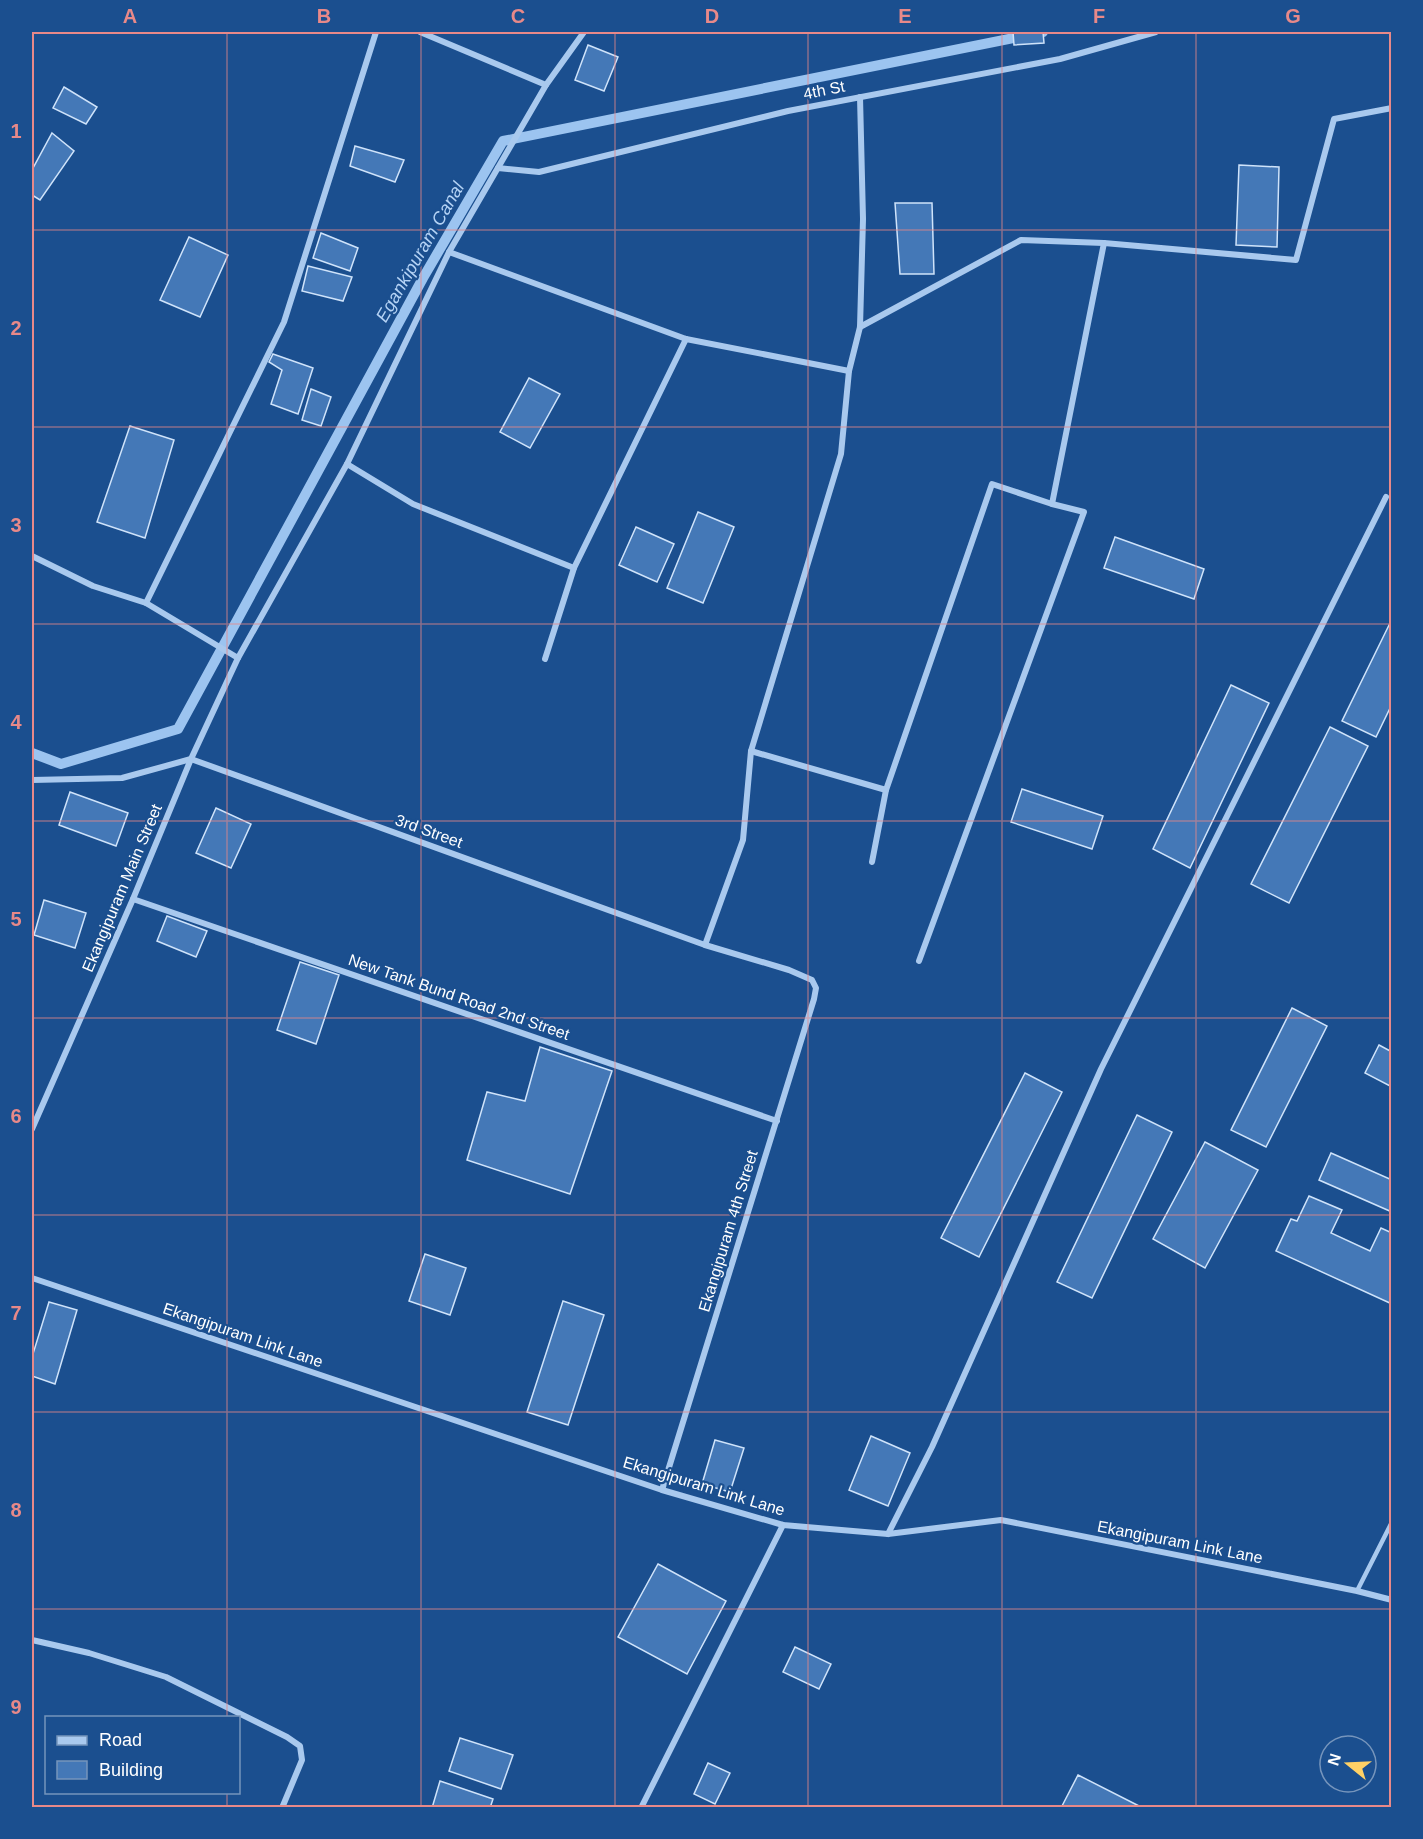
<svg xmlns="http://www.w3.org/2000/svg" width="1423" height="1839" font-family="Helvetica,sans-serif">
  <rect width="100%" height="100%" fill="#1b4f8f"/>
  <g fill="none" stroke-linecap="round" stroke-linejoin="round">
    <polyline stroke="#9cc4f0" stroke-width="10" points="32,753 61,764 178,729 423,278 503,141 1043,32"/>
  </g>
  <g fill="#4478b7" stroke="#cfe3fa" stroke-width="1.5">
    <polygon points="1013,32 1043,32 1044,43 1014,45"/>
    <polygon points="588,45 618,57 604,91 575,80"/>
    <polygon points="64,87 97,107 86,124 53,108"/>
    <polygon points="52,133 74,151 40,200 32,195 32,170"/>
    <polygon points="355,146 404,160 395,182 350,166"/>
    <polygon points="1239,165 1279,167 1277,247 1236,245"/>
    <polygon points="895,203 932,203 934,274 900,274"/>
    <polygon points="321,233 358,248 350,271 313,258"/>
    <polygon points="189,237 228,255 200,317 160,300"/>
    <polygon points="308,266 352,277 343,301 302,291"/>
    <polygon points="273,354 313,368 298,414 271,404 282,370 269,362"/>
    <polygon points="529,378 560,394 530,448 500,432"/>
    <polygon points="311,389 331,397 321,426 302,420"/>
    <polygon points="130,426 174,440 145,538 97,522"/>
    <polygon points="698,512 734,527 703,603 667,588"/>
    <polygon points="636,527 674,544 657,582 619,565"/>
    <polygon points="1115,537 1204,569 1194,599 1104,568"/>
    <polygon points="1392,619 1392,704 1376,737 1342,721"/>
    <polygon points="1231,685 1269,703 1190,868 1153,849"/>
    <polygon points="1330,727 1368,746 1289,903 1251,884"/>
    <polygon points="1022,789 1103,816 1092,849 1011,822"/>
    <polygon points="70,792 128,813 116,846 59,825"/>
    <polygon points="216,808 251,824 231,868 196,853"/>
    <polygon points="44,900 86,913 75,948 34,935"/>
    <polygon points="167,916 207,931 196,957 157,941"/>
    <polygon points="300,962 339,975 316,1044 277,1030"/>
    <polygon points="1292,1008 1327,1026 1266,1147 1231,1130"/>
    <polygon points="1379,1045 1392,1052 1392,1087 1365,1073"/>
    <polygon points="540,1047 612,1071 570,1194 467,1160 487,1092 525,1101"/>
    <polygon points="1025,1073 1062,1092 979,1257 941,1238"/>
    <polygon points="1137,1115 1172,1132 1092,1298 1057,1282"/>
    <polygon points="1205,1142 1258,1170 1205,1268 1153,1239"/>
    <polygon points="1331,1153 1392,1180 1392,1212 1319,1180"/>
    <polygon points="1309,1196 1342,1210 1331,1233 1370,1251 1381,1228 1392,1233 1392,1304 1276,1251 1291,1219 1297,1221"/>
    <polygon points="425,1254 466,1268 450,1315 409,1301"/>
    <polygon points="563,1301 604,1315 568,1425 527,1412"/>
    <polygon points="49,1302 77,1310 55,1384 32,1376 32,1357"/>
    <polygon points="871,1436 910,1453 888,1506 849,1490"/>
    <polygon points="715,1440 744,1448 730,1492 702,1484"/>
    <polygon points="658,1564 726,1601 687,1674 618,1637"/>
    <polygon points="795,1647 831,1664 819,1689 783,1672"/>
    <polygon points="460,1738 513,1755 501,1789 449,1771"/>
    <polygon points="708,1763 730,1773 715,1804 694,1794"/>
    <polygon points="1078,1775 1143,1808 1061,1808"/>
    <polygon points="440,1781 493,1799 490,1808 432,1808"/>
  </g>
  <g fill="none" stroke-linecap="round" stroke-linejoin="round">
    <polyline stroke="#a9c9ee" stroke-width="4.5" points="1357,1591 1392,1522"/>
    <g stroke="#a9c9ee" stroke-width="6">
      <polyline points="420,32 546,85 584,32"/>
      <polyline points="498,168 539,172 788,111 1060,59 1156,32"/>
      <polyline points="449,252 686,339 849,371"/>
      <polyline points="860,327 1021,240 1104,243 1296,260 1334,119 1392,108"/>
      <polyline points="347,464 413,504 574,568"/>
      <polyline points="1052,504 1104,243"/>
      <polyline points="32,556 93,586 146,603 238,658"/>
      <polyline points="146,603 284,322 376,32"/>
      <polyline points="545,659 574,568 686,339"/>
      <polyline points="751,751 886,790"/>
      <polyline points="32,780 122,778 191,759 705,945 789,970 812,980 816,988 814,999 662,1490"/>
      <polyline points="872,862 886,790 992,484 1052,504 1084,512 919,961"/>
      <polyline points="133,899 777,1121"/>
      <polyline points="705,945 743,840 751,751 841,454 849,371 860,327 863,219 860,97"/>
      <polyline points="32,1129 133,899 191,759 238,658 347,464 449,252 546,85"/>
      <polyline points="32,1278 662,1490 783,1525 888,1534 1001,1520 1357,1591 1392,1600"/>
      <polyline points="888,1534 932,1447 1101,1069 1386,497"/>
      <polyline points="32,1640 89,1653 166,1677 287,1737 300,1746 302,1760 282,1808"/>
      <polyline points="641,1808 783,1525"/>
    </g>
  </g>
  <path fill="none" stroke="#e88989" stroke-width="1.5" stroke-opacity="0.55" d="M227 32V1718M421 32V1808M615 32V1808M808 32V1808M1002 32V1808M1196 32V1808M32 230H1392M32 427H1392M32 624H1392M32 821H1392M32 1018H1392M32 1215H1392M32 1412H1392M32 1609H1392M227 1792V1808"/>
  <g text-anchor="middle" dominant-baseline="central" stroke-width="4.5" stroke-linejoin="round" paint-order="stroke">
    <g font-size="16" fill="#fff" stroke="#1b4f8f">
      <text transform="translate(824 90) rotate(-11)">4th St</text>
      <text transform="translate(429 831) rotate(20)">3rd Street</text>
      <text transform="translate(122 888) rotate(-67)">Ekangipuram Main Street</text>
      <text transform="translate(459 997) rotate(19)">New Tank Bund Road 2nd Street</text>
      <text transform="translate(728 1231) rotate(-73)">Ekangipuram 4th Street</text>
      <text transform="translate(243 1335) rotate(19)">Ekangipuram Link Lane</text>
      <text transform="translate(704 1486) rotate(17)">Ekangipuram Link Lane</text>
      <text transform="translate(1180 1542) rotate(11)">Ekangipuram Link Lane</text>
    </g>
    <g font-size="18" font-style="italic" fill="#b5d3f5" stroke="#1b4f8f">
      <text transform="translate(420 252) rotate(-60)">Egankipuram Canal</text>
    </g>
  </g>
  <rect width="1423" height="1839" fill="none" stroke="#1b4f8f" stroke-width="66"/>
  <rect x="45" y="1716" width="195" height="78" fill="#1b4f8f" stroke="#7695bc" stroke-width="1.5"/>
  <rect x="57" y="1736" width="30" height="9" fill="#a9c9ee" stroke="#7695bc" stroke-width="1.5"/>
  <text x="99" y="1746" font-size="18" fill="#ffffff">Road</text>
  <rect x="57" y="1761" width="30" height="18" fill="#4478b7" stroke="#7695bc" stroke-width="1.5"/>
  <text x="99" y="1776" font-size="18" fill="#ffffff">Building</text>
  <g transform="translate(1348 1764) rotate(288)"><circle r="28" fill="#1b4f8f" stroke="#7695bc" stroke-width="1.5"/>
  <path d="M0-4.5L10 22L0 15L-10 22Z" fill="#ffd166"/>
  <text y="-9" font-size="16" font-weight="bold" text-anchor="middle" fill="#ffffff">N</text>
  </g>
  <rect x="33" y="33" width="1357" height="1773" fill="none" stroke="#e88989" stroke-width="2"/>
  <g font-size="20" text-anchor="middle" font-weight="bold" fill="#e88989">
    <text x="130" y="23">A</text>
    <text x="324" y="23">B</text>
    <text x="518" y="23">C</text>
    <text x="712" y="23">D</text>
    <text x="905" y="23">E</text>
    <text x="1099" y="23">F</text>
    <text x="1293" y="23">G</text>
    <text x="16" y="138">1</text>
    <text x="16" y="335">2</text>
    <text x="16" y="532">3</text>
    <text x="16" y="729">4</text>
    <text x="16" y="926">5</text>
    <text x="16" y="1123">6</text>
    <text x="16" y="1320">7</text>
    <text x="16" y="1517">8</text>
    <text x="16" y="1714">9</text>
  </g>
</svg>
